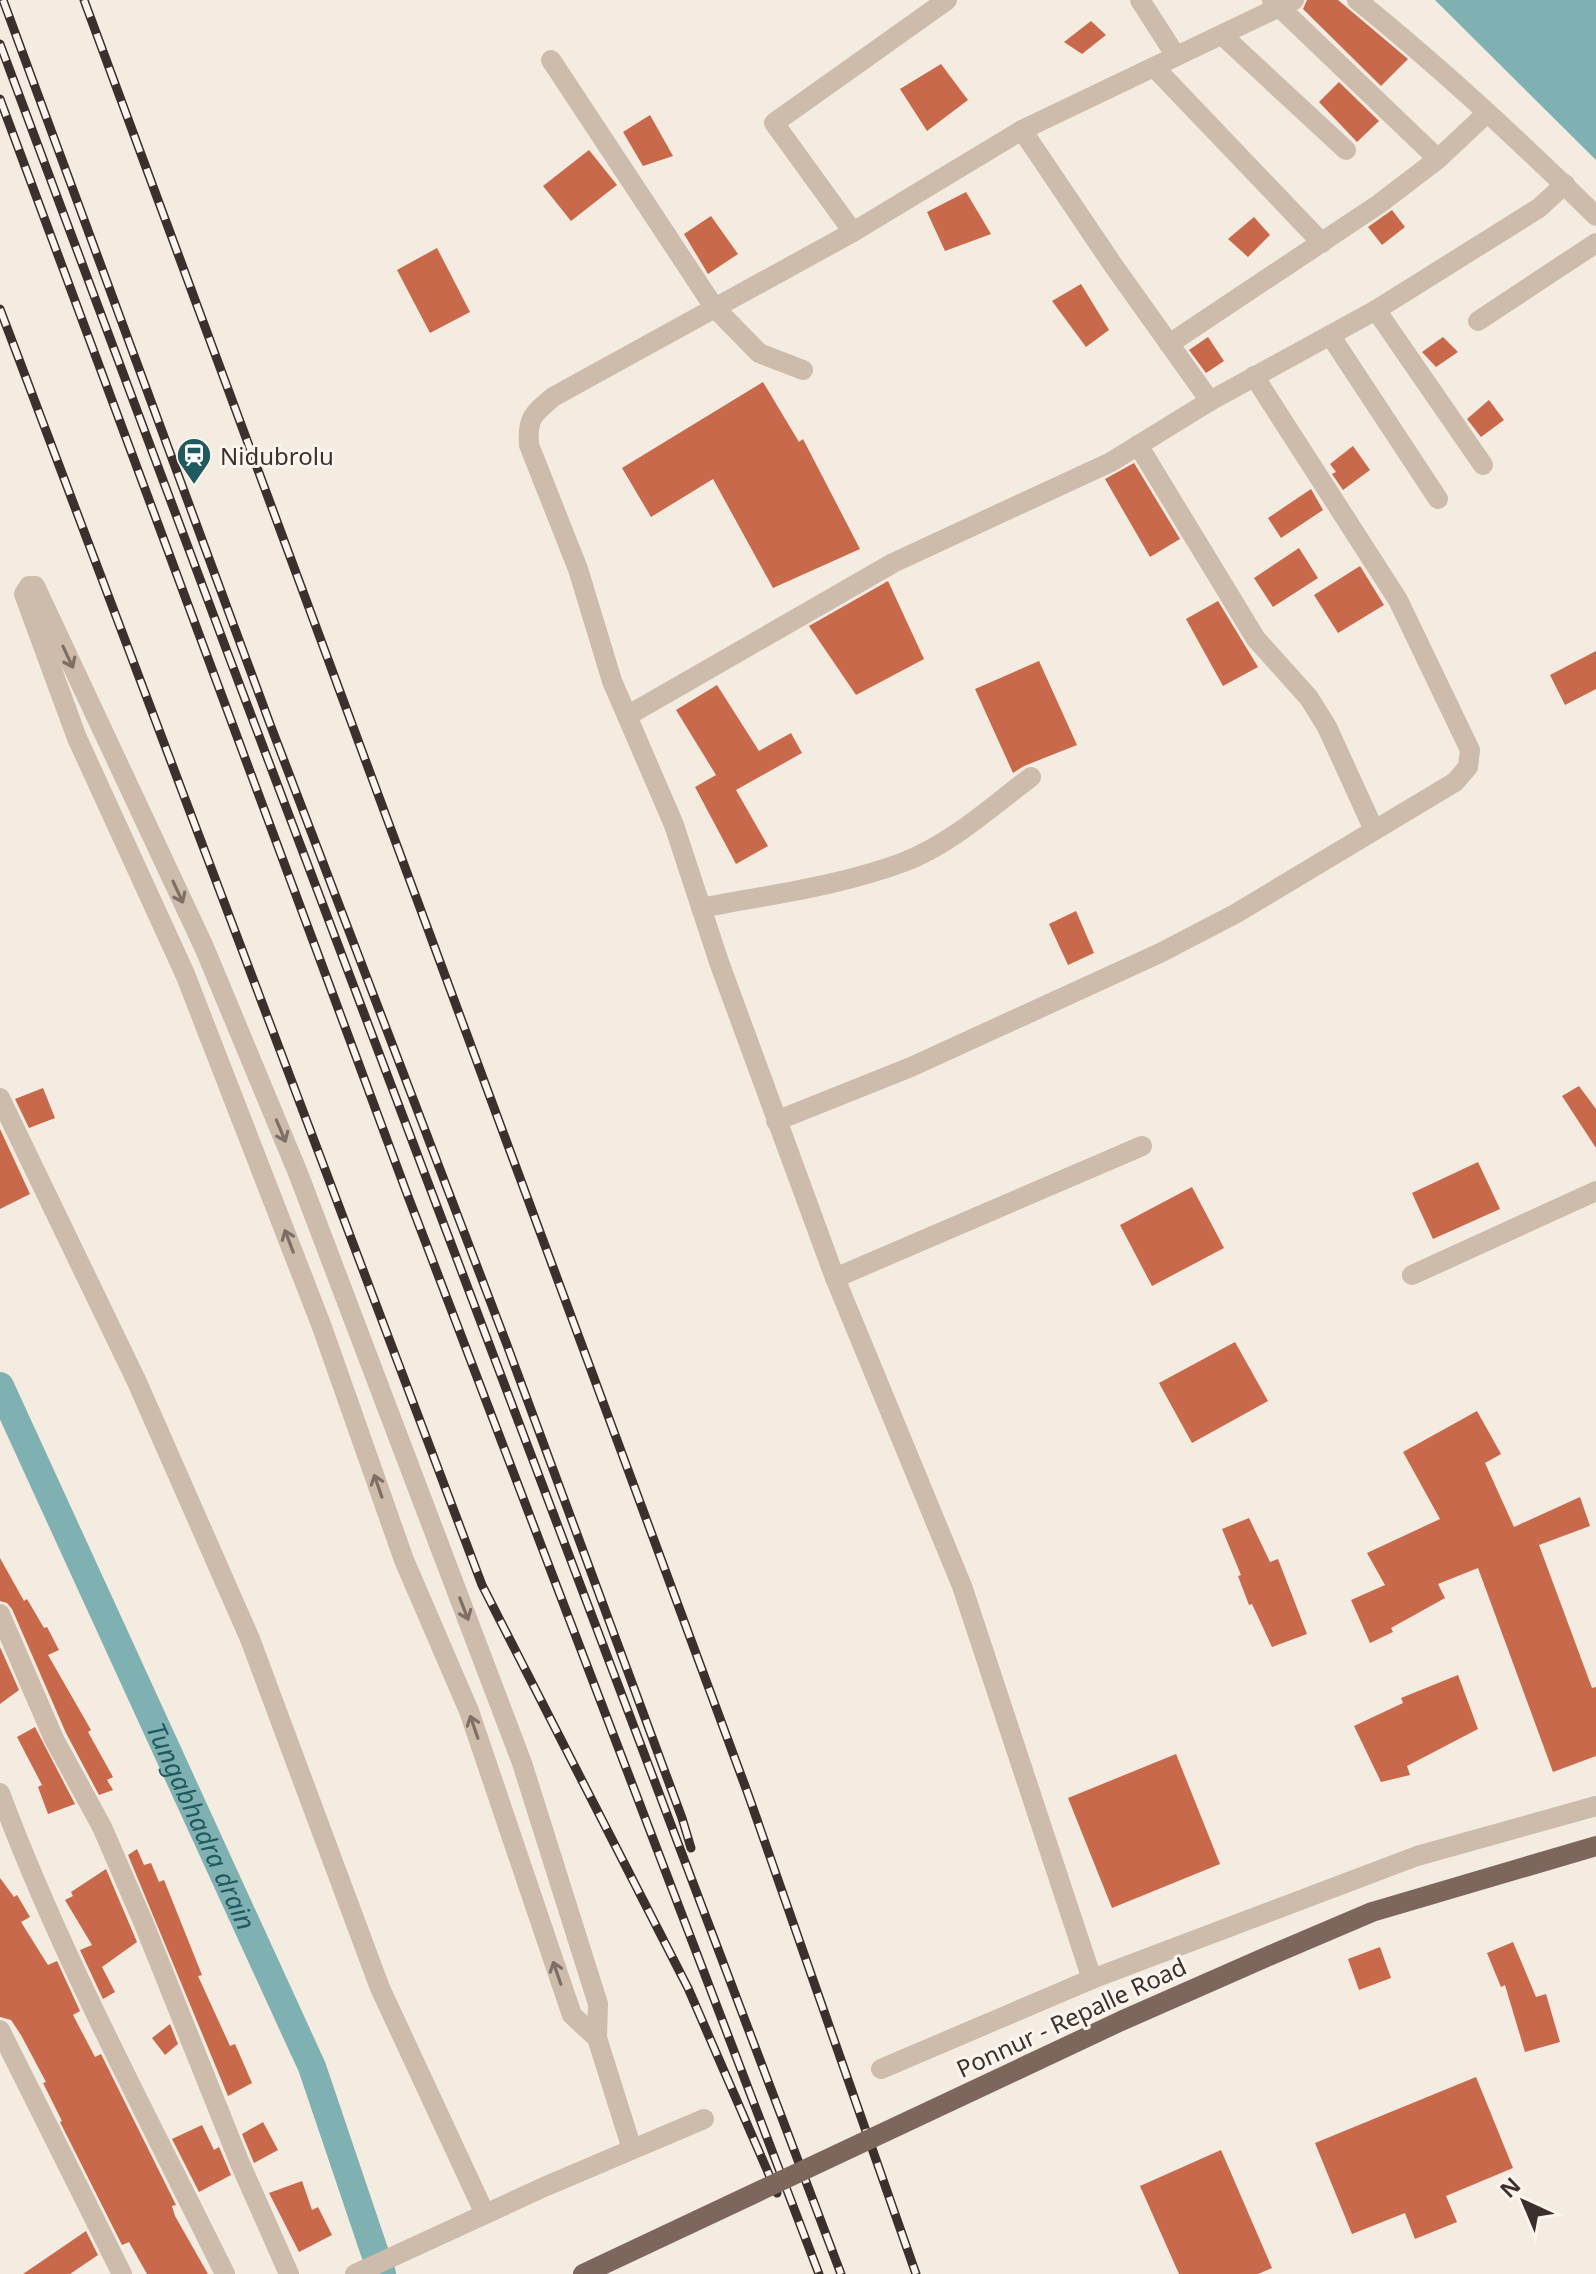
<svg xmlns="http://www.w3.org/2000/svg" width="1596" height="2274" font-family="'Noto Sans',sans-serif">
  <rect width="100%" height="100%" fill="#f4ebe1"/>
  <polygon fill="#7fb0b2" points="1435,0 1596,0 1596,160"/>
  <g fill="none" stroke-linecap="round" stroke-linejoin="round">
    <path stroke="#7fb0b2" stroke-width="28" id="s1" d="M0 1386 312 2067 382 2274"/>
  </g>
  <g fill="#c8694b">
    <polygon points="1307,0 1338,0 1408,59 1381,86 1303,9"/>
    <polygon points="1091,21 1106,35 1082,54 1064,42"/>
    <polygon points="941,64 968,100 927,131 900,89"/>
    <polygon points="1339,82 1379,121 1357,142 1319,102"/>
    <polygon points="650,115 673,156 643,166 623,132"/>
    <polygon points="589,150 617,185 571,221 543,186"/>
    <polygon points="966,192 991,234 945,251 927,212"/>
    <polygon points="1392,210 1405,227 1382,245 1368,227"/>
    <polygon points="711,216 738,254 708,274 684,234"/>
    <polygon points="1254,217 1270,235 1248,257 1228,239"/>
    <polygon points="437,248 470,312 430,333 397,270"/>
    <polygon points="1081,284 1109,330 1086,347 1052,301"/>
    <polygon points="1208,337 1224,361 1206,373 1189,350"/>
    <polygon points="1443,337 1458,352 1436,367 1422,352"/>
    <polygon points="763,382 799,442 803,439 860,549 773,588 713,479 651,517 622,468"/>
    <polygon points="1489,400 1504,420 1481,437 1467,419"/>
    <polygon points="1353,446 1370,470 1343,490 1332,474 1336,472 1330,464"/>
    <polygon points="1134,463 1180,539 1150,557 1105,479"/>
    <polygon points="1311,489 1323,510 1281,538 1268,518"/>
    <polygon points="1299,548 1318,578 1273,607 1254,578"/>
    <polygon points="1360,566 1384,605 1338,633 1314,595"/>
    <polygon points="888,581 924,659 856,695 809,626"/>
    <polygon points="1218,601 1258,667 1223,686 1186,619"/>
    <polygon points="1596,651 1596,689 1565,705 1550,675"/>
    <polygon points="1039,661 1077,745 1024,766 1013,773 975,689"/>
    <polygon points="717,685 759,751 791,733 802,753 736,790 768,846 736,864 695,787 716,775 676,710"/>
    <polygon points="1076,911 1094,953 1068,965 1049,924"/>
    <polygon points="1579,1086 1596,1109 1596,1148 1562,1096"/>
    <polygon points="43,1088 55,1118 29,1128 15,1099"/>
    <polygon points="0,1129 30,1194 0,1209"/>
    <polygon points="1478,1162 1500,1209 1433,1239 1412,1193"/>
    <polygon points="1192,1187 1224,1248 1152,1286 1120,1225"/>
    <polygon points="1235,1342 1268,1401 1192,1443 1159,1383"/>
    <polygon points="1477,1411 1501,1454 1485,1463 1514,1527 1580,1497 1590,1526 1539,1545 1592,1688 1596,1687 1596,1756 1553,1772 1478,1568 1438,1584 1445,1598 1391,1628 1393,1632 1370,1643 1351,1600 1385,1585 1367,1553 1440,1519 1403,1452"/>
    <polygon points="1249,1518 1270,1562 1278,1559 1307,1634 1272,1647 1252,1604 1249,1605 1238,1576 1241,1575 1222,1529"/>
    <polygon points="0,1558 24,1601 27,1599 44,1628 47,1627 59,1650 48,1655 91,1730 88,1732 113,1777 107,1780 113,1790 99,1795 66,1733 12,1609 7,1603 0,1601"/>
    <polygon points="0,1647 19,1690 0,1704"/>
    <polygon points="1458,1675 1478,1729 1407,1766 1410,1775 1381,1782 1354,1726 1403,1703 1401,1698"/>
    <polygon points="35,1727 75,1804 48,1814 38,1787 42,1785 17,1737"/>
    <polygon points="1176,1754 1220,1864 1112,1908 1068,1798"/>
    <polygon points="137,1849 144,1865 151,1863 159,1882 164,1880 202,1975 198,1976 230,2046 235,2044 252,2083 228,2096 128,1855"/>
    <polygon points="106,1869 137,1942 102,1967 115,1992 103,1999 80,1950 92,1945 65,1900 73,1896 71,1892"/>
    <polygon points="0,1878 14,1897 17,1895 30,1917 21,1922 46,1962 48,1965 57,1961 80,2011 73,2015 95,2057 101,2054 176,2205 172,2206 175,2216 208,2274 147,2274 129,2242 122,2245 60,2122 62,2121 43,2083 46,2082 21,2035 11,2020 0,2017"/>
    <polygon points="1513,1942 1536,1997 1546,1994 1560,2042 1525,2052 1505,1985 1501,1987 1487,1953"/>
    <polygon points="1380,1947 1391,1978 1359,1990 1348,1959"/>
    <polygon points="170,2024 178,2044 165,2055 152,2038"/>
    <polygon points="1476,2077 1513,2168 1446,2196 1457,2222 1415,2239 1405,2213 1352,2234 1315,2143"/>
    <polygon points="263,2122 278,2150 254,2163 242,2134"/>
    <polygon points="202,2125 214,2150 219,2147 231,2175 199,2192 172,2139"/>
    <polygon points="1221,2150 1272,2268 1258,2274 1179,2274 1140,2186"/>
    <polygon points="302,2181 312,2210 318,2207 332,2235 299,2252 269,2193"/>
    <polygon points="86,2231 98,2255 70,2274 23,2274"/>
  </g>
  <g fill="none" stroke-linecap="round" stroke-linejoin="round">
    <g stroke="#cdbbac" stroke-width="20">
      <polyline points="1140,0 1176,56"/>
      <polyline points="1272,0 1438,159"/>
      <path d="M1357 0C1441 68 1520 141 1596 216"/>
      <polyline points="1222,35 1346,150"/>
      <polyline points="551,60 714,307 759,353 803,370"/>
      <polyline points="1154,67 1322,243"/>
      <polyline points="1022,130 1113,265 1210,401"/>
      <polyline points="853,232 774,123 947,0"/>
      <polyline points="1376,310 1483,465"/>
      <polyline points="1478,321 1596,243"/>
      <polyline points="1330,335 1438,499"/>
      <polyline points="1169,344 1379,204 1438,159 1487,113"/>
      <polyline points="1138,445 1256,639 1309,698 1327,727 1374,830"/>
      <polyline points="627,716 893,563 1111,462 1210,401 1376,310 1539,208 1565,184"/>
      <path d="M701 908C768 895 840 886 904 862 951 844 991 807 1031 777"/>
      <polyline points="0,1098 137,1382 250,1639 380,1988 485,2214"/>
      <polyline points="776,1121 911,1067 1160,953 1235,914 1455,782 1468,767 1470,750 1398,600 1254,376"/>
      <polyline points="1412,1275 1596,1191"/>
      <polyline points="835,1278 1142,1146"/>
      <polyline points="0,1614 54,1739 102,1827 144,1924 239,2161 289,2274"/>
      <path d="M0 1793C62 1959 147 2115 225 2274"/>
      <path d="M1092 1979 962 1586 835 1278 719 962 674 825 612 681 578 569 529 445C527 418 533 414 553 397L853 232 1022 130 1294 0"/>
      <polyline points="0,2030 122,2274"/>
      <polyline points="597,2038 572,2015 469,1711 404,1560 322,1327 185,974 77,738 24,594 29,586 35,586 204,947 298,1173 522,1763 598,2004 597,2038 632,2149"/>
      <polyline points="881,2069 1092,1979 1417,1856 1596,1806"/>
      <polyline points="355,2274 544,2187 704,2119"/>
    </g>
    <g stroke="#3b302b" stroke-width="9">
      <g id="rail">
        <polyline points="3,0 270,724 507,1345 682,1818 691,1848"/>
        <polyline points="84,0 748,1794 916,2274"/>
        <polyline points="0,44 228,654 841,2274"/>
        <polyline points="0,99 406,1191 819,2274"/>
        <polyline points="0,309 482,1585 688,1988 777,2193"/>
      </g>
    </g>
    <use href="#rail" stroke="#fbf5ee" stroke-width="6" stroke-dasharray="18" stroke-linecap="butt"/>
    <polyline stroke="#7d675c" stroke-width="20" points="583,2274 1121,2021 1271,1955 1372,1912 1596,1846"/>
  </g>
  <defs><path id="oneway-shaft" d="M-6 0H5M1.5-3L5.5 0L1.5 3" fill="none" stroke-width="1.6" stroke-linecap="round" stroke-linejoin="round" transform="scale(2)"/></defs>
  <g stroke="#7d6f65">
    <use href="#oneway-shaft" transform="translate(68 657) rotate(65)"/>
    <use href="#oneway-shaft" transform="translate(178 892) rotate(65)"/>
    <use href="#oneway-shaft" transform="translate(281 1131) rotate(67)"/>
    <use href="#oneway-shaft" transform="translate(289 1241) rotate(-111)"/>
    <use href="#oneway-shaft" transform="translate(378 1486) rotate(-109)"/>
    <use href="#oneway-shaft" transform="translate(464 1609) rotate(69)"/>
    <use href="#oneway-shaft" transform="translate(474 1727) rotate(-109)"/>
    <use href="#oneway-shaft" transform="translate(557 1973) rotate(-109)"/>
  </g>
  <defs>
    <g id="station-pin" transform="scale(1.8)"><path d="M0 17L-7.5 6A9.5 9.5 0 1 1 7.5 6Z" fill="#1f5a5e" stroke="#fbf5ee"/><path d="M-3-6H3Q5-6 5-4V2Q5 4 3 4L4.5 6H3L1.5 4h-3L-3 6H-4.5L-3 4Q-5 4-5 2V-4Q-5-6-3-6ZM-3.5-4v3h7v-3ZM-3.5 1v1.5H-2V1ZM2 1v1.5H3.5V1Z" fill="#fff"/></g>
  </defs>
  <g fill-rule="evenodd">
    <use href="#station-pin" x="194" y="455"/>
  </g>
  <g text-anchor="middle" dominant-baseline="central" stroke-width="6" stroke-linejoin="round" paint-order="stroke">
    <g font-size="24" fill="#3b302b" stroke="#fbf5ee" text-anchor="start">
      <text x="220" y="455">Nidubrolu</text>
    </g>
    <g font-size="24" fill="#3b302b" stroke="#fbf5ee">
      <text transform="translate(1071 2017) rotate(-25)">Ponnur - Repalle Road</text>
    </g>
    <g font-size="26" font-style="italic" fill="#1f5a5e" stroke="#fbf5ee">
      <text stroke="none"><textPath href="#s1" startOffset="484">Tungabhadra drain</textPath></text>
    </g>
  </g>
  <g transform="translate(1524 2202) rotate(316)" stroke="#fbf5ee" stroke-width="6" paint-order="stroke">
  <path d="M0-6L14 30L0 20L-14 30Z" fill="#3b302b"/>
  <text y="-12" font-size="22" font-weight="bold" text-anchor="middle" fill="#3b302b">N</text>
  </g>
</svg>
